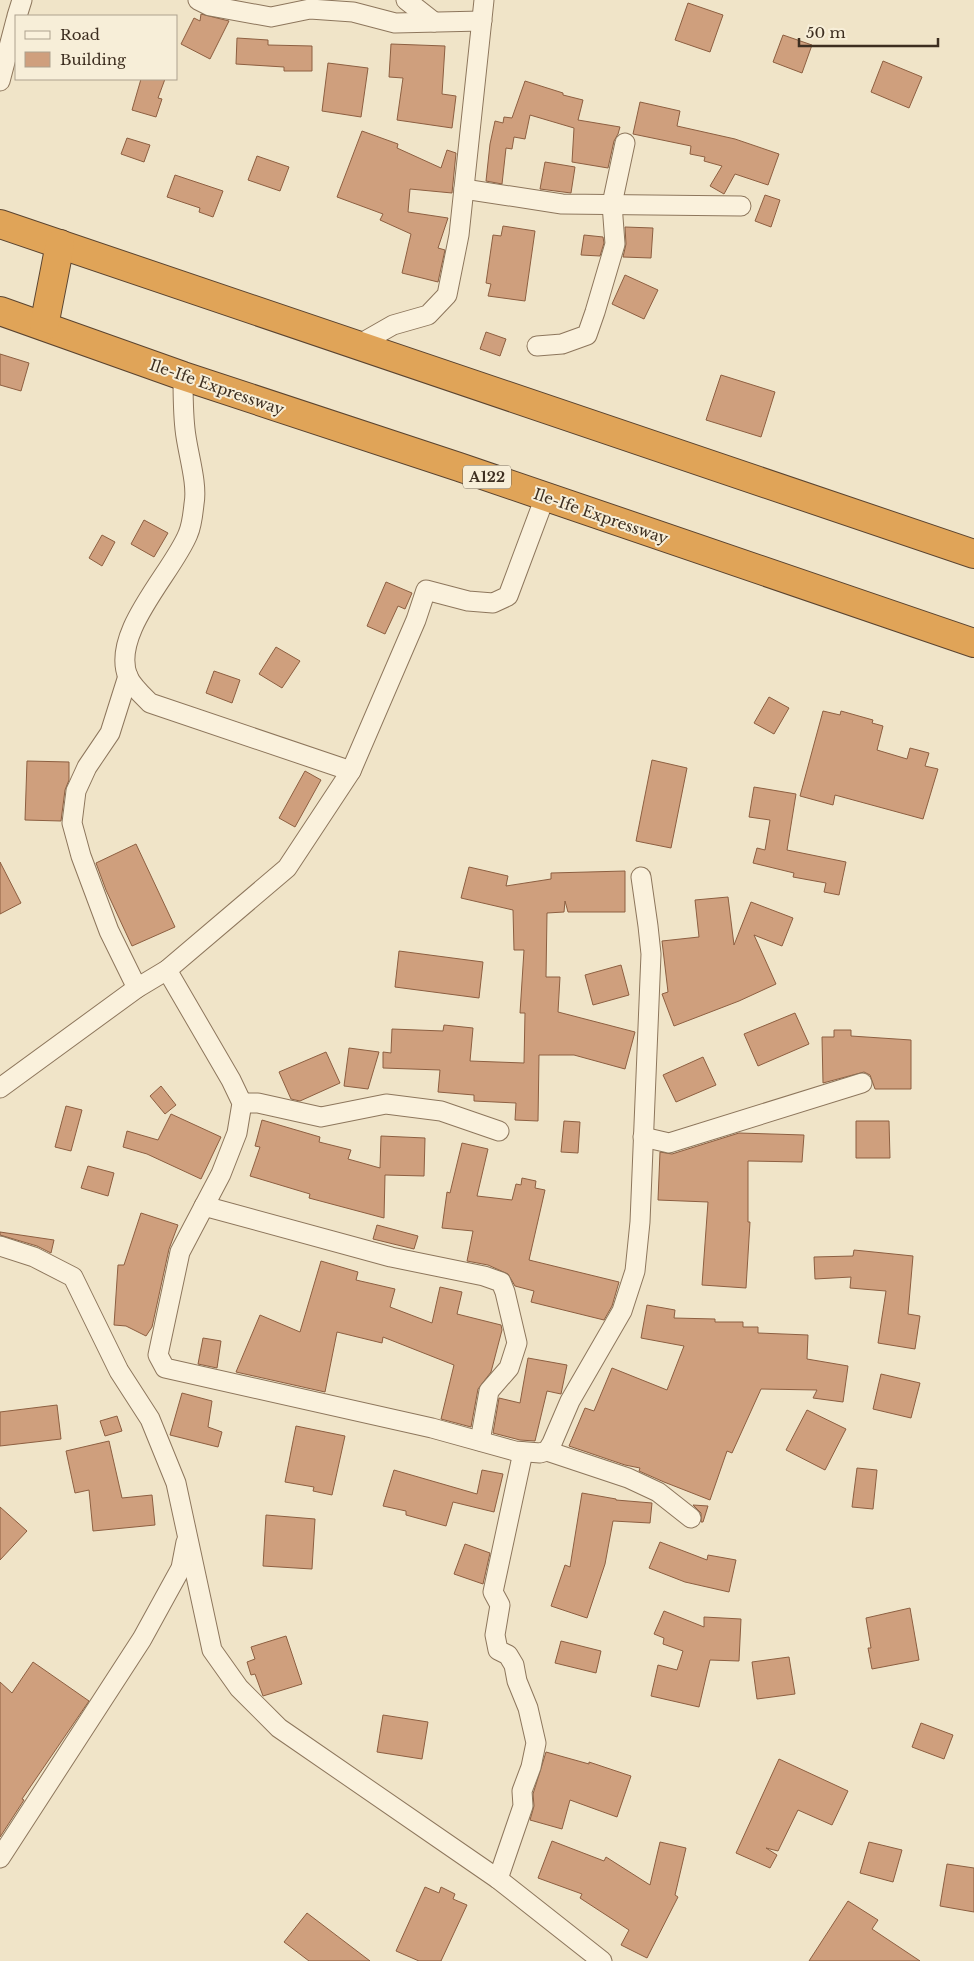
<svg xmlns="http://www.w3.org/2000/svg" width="974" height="1961" font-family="'Libre Baskerville',serif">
  <rect width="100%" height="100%" fill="#f0e4c8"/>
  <g fill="#cf9f7d" stroke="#8d5f41">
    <polygon points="688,3 723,15 710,52 675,40"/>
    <polygon points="201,14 229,21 210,59 181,44 194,18 200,21"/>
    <polygon points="783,35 812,45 802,73 773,62"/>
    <polygon points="237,38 268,40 268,45 312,46 312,71 284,71 284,67 236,64"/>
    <polygon points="391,44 445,46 442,94 456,96 452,128 397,120 403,78 389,77"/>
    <polygon points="883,61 922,77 909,108 871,92"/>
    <polygon points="328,63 368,68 361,117 322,111"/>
    <polygon points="141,79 165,79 158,98 162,99 156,117 132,110"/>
    <polygon points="525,81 563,93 563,95 583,100 578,120 620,127 618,134 614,141 608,168 572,162 574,128 530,115 525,139 514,137 512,149 506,148 502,184 486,181 490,144 495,121 503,123 504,117 512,118"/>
    <polygon points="640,102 680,111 677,126 735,139 779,154 768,185 735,174 724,194 710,186 722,166 704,161 705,157 690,154 691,146 633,134"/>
    <polygon points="362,131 398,144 397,148 441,168 447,150 456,153 452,193 410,189 408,212 448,218 438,248 445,250 438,282 402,273 411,234 380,220 383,214 337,197"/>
    <polygon points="127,138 150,145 144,162 121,154"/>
    <polygon points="257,156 289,167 280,191 248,180"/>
    <polygon points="545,162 575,167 571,193 540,189"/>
    <polygon points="175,175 223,191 213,217 199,212 200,208 167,197"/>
    <polygon points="765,195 780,200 771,227 755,221"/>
    <polygon points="503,226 535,231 525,301 488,296 491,284 486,283 493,235 501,236"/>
    <polygon points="625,227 653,228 651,258 623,257 626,244"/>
    <polygon points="584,235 603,237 604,243 600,256 581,255"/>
    <polygon points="625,275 658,290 644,319 612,304"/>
    <polygon points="486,332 506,339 500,356 480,349"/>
    <polygon points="0,354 29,363 21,391 0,385"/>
    <polygon points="721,375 775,392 761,437 706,420"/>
    <polygon points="144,520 168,533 154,557 131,544"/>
    <polygon points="102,535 115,542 102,566 89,558"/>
    <polygon points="386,582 412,593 405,609 398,606 385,634 367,626"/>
    <polygon points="276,647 300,661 282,688 259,674"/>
    <polygon points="214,671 240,680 232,703 206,693"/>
    <polygon points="769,697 789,708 774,734 754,723"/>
    <polygon points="823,711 840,715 841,711 873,720 872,723 883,726 877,750 907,759 910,748 929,753 925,766 938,769 923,819 835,795 833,805 800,796"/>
    <polygon points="652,760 687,768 671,848 636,841"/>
    <polygon points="27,761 69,762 69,780 65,790 61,821 25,820"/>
    <polygon points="305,771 321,780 295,827 279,818"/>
    <polygon points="754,787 796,794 787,850 846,862 839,895 824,892 826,883 793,877 794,873 753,863 757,848 765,850 770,820 749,817"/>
    <polygon points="136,844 175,927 132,946 106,890 96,863"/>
    <polygon points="0,862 21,903 0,914"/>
    <polygon points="469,867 508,876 506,886 551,879 551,873 625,871 625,912 568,912 565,901 564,912 547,913 546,977 560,977 558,1012 635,1032 625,1069 574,1055 539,1055 538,1121 515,1120 516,1103 474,1101 474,1095 438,1092 440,1070 383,1068 383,1052 391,1053 392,1029 443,1031 444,1025 473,1028 470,1061 524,1063 525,1013 520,1013 524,950 514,950 513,910 461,898"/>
    <polygon points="728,897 734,945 751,902 793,918 782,946 754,935 776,984 739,1001 674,1026 662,994 668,992 662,941 699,937 695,900"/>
    <polygon points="399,951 483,962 479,998 395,987"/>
    <polygon points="621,965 629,995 593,1005 585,975"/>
    <polygon points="795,1013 809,1044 758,1066 744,1034"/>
    <polygon points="834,1030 851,1030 851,1036 911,1040 911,1089 875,1089 870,1075 864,1072 823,1083 822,1037 834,1037"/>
    <polygon points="349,1048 379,1052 368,1089 344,1086"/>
    <polygon points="326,1052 340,1083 300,1101 291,1099 279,1072"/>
    <polygon points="703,1057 716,1085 676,1102 663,1075"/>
    <polygon points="161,1086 176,1105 165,1114 150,1096"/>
    <polygon points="66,1106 82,1110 71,1151 55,1147"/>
    <polygon points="171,1114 221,1137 201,1179 147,1154 123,1147 127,1131 158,1140"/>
    <polygon points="262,1120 320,1137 319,1142 351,1150 348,1159 380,1168 381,1136 425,1138 424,1176 385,1175 384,1218 309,1198 310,1194 250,1176 260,1147 255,1146"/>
    <polygon points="564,1121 580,1122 578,1153 561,1152"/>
    <polygon points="856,1121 889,1121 890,1158 856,1158"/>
    <polygon points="739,1133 804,1135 802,1162 748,1161 748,1222 750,1222 746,1288 702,1285 708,1202 658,1200 660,1152 672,1154"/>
    <polygon points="462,1143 488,1149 477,1196 512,1200 516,1184 521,1185 522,1178 536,1181 535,1188 545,1190 529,1260 619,1282 612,1306 604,1320 531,1302 534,1291 515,1286 508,1274 488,1265 467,1261 473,1231 442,1228 447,1192 450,1193"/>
    <polygon points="88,1166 114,1173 108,1196 81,1188"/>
    <polygon points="141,1213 178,1225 169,1249 152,1327 146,1336 126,1326 114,1325 118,1265 124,1265"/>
    <polygon points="377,1225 418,1236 414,1249 373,1239"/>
    <polygon points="0,1232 54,1240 51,1253 37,1246 0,1235"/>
    <polygon points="854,1250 913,1256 908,1314 920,1316 915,1349 878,1343 886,1291 850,1288 851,1277 815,1279 814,1257 853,1256"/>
    <polygon points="321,1261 358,1272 356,1280 395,1289 390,1307 432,1323 440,1287 462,1292 457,1314 501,1325 502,1330 491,1372 478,1389 471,1427 441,1419 454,1365 383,1337 382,1343 337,1332 325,1392 236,1372 260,1315 300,1332"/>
    <polygon points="647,1305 675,1310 674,1318 715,1319 715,1322 743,1322 743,1327 758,1327 758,1333 808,1335 807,1359 848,1366 843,1402 813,1398 817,1390 761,1389 732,1453 727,1451 710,1500 664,1482 639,1471 640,1468 625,1465 569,1446 585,1408 594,1411 612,1368 667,1390 684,1346 641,1338"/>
    <polygon points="203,1338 221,1341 217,1368 198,1364"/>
    <polygon points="528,1358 567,1365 561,1394 547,1391 535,1441 520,1440 493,1433 499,1398 520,1403"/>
    <polygon points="881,1374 920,1383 911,1418 873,1409"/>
    <polygon points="182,1393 212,1401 208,1427 222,1432 218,1447 170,1435"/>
    <polygon points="57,1405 61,1439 0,1446 0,1412"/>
    <polygon points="807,1410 846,1429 825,1470 786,1450"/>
    <polygon points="117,1416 122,1431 105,1436 100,1421"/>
    <polygon points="296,1426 345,1436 332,1495 313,1491 314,1487 285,1482"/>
    <polygon points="109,1441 122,1498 152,1495 155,1525 93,1531 89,1490 75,1493 66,1451"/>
    <polygon points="857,1468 877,1470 873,1509 852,1507"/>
    <polygon points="394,1470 477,1494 482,1470 503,1474 494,1512 453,1502 446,1526 406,1515 406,1511 383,1506"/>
    <polygon points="582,1493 616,1499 616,1500 652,1503 650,1523 613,1521 605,1564 587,1618 551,1606 565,1565 570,1567"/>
    <polygon points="693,1505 708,1506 703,1522 701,1522 701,1513"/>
    <polygon points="0,1507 27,1531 0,1560"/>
    <polygon points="266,1515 315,1519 312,1569 263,1566"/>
    <polygon points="660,1542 707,1560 708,1555 736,1560 729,1592 685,1582 649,1568"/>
    <polygon points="465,1544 490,1553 483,1584 454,1574"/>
    <polygon points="910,1608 919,1660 872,1669 868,1648 871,1648 866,1618"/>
    <polygon points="664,1611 704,1627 704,1617 741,1619 739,1661 710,1660 699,1707 651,1696 658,1665 677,1670 683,1651 663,1644 664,1638 654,1634"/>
    <polygon points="286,1636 302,1684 263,1696 255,1674 251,1675 247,1662 255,1659 251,1647"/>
    <polygon points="561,1641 601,1651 596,1673 555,1663"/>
    <polygon points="789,1657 795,1694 757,1699 752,1662"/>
    <polygon points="33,1662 89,1701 22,1799 24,1800 0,1837 0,1682 12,1693"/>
    <polygon points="383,1715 428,1722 422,1759 377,1752"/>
    <polygon points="921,1723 953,1735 944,1759 912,1747"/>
    <polygon points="546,1752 589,1764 589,1762 631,1776 617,1817 570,1800 562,1829 530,1820 534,1806 533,1794"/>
    <polygon points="779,1759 848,1791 832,1825 798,1810 778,1851 766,1848 777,1855 770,1868 736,1853"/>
    <polygon points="552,1841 604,1861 606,1857 650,1885 660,1842 686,1848 675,1895 678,1897 647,1958 621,1945 629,1930 580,1898 582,1894 538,1878"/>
    <polygon points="869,1842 902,1850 893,1882 860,1873"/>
    <polygon points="947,1864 974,1868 974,1912 940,1906"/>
    <polygon points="425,1887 439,1893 441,1887 455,1894 453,1899 467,1905 441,1961 419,1961 396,1951"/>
    <polygon points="848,1901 878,1920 872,1929 920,1961 809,1961"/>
    <polygon points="307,1913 370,1961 309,1961 284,1942"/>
  </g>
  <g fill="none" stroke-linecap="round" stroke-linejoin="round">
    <g stroke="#8d765c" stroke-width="21">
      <g id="street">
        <polyline points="198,0 210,6 271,17 310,9 353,12 395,23 482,21"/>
        <polyline points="406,0 434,22"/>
        <polyline points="17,16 22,0"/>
        <polyline points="0,81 16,20"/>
        <polyline points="464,189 562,204 741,206"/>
        <polyline points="358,345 393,325 428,315 447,295 459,235 484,0"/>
        <polyline points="537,346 562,344 587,335 595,312 615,244 612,204 625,143"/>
        <path d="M183 376C183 393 183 411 185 429 187 451 198 483 194 504 193 513 192 525 188 534 173 572 110 633 128 677 133 687 142 695 150 703L351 771"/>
        <polyline points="128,676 110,733 87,767 76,791 72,823 81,856 109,931 137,988"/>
        <polyline points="167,970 231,1080 242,1103 237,1133 221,1174 180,1252 158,1355 165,1368 432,1428 515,1451 540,1453 547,1451 552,1443 570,1401 622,1311 635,1271 640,1222 651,954 648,926 641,877"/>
        <polyline points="0,1088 137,988 167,970 287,868 351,771 416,620 426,590 468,601 493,603 508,596 545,497"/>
        <polyline points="242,1103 258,1103 321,1117 386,1104 441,1111 499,1131"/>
        <polyline points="643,1137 669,1143 862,1083"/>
        <polyline points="204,1206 391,1257 484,1276 501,1282 505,1292 517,1343 509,1368 489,1391 480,1441"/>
        <polyline points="0,1246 34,1257 73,1277 119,1371 150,1419 176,1483 212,1650 239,1688 279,1728 498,1879 602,1961"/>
        <polyline points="547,1451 628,1478 658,1492 691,1518"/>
        <polyline points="0,1858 142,1639 181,1568 186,1542"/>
        <polyline points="498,1879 523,1806 522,1791 531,1767 536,1743 528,1708 517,1681 514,1665 508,1655 498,1650 495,1635 500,1605 493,1592 523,1452"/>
      </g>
    </g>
    <g stroke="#5b4430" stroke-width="30">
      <g id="highway">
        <polyline points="0,224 974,554"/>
        <polyline points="0,311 183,376 459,467 974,643"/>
        <polyline points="44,326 60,244"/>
      </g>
    </g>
    <use href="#street" stroke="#faf1dc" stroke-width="19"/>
    <use href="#highway" stroke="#e0a458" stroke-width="28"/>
  </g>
  <g text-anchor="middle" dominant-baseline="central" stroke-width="4" stroke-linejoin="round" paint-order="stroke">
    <rect fill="#f7eed8" stroke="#756857" stroke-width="1" x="463" y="465.5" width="48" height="23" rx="4"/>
    <g font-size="14" font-weight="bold" fill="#3d2e20">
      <text x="487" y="477">A122</text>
    </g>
    <g font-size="15" fill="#3d2e20" stroke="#f7eed8">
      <text transform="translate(217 387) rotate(19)">Ile-Ife Expressway</text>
      <text transform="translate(601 516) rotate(19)">Ile-Ife Expressway</text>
    </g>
  </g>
  <rect x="15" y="15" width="162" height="65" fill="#f7eed8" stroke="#ada18e"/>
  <rect x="25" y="31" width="25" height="8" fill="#faf1dc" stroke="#ada18e"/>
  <text x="60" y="40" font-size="15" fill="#3d2e20">Road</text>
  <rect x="25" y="52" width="25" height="15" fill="#cf9f7d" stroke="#ada18e"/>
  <text x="60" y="65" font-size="15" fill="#3d2e20">Building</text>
  <path d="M799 38v8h139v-8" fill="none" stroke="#3d2e20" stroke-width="2.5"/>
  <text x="806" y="38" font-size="15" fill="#3d2e20" stroke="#f7eed8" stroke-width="4" paint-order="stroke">50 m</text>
</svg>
